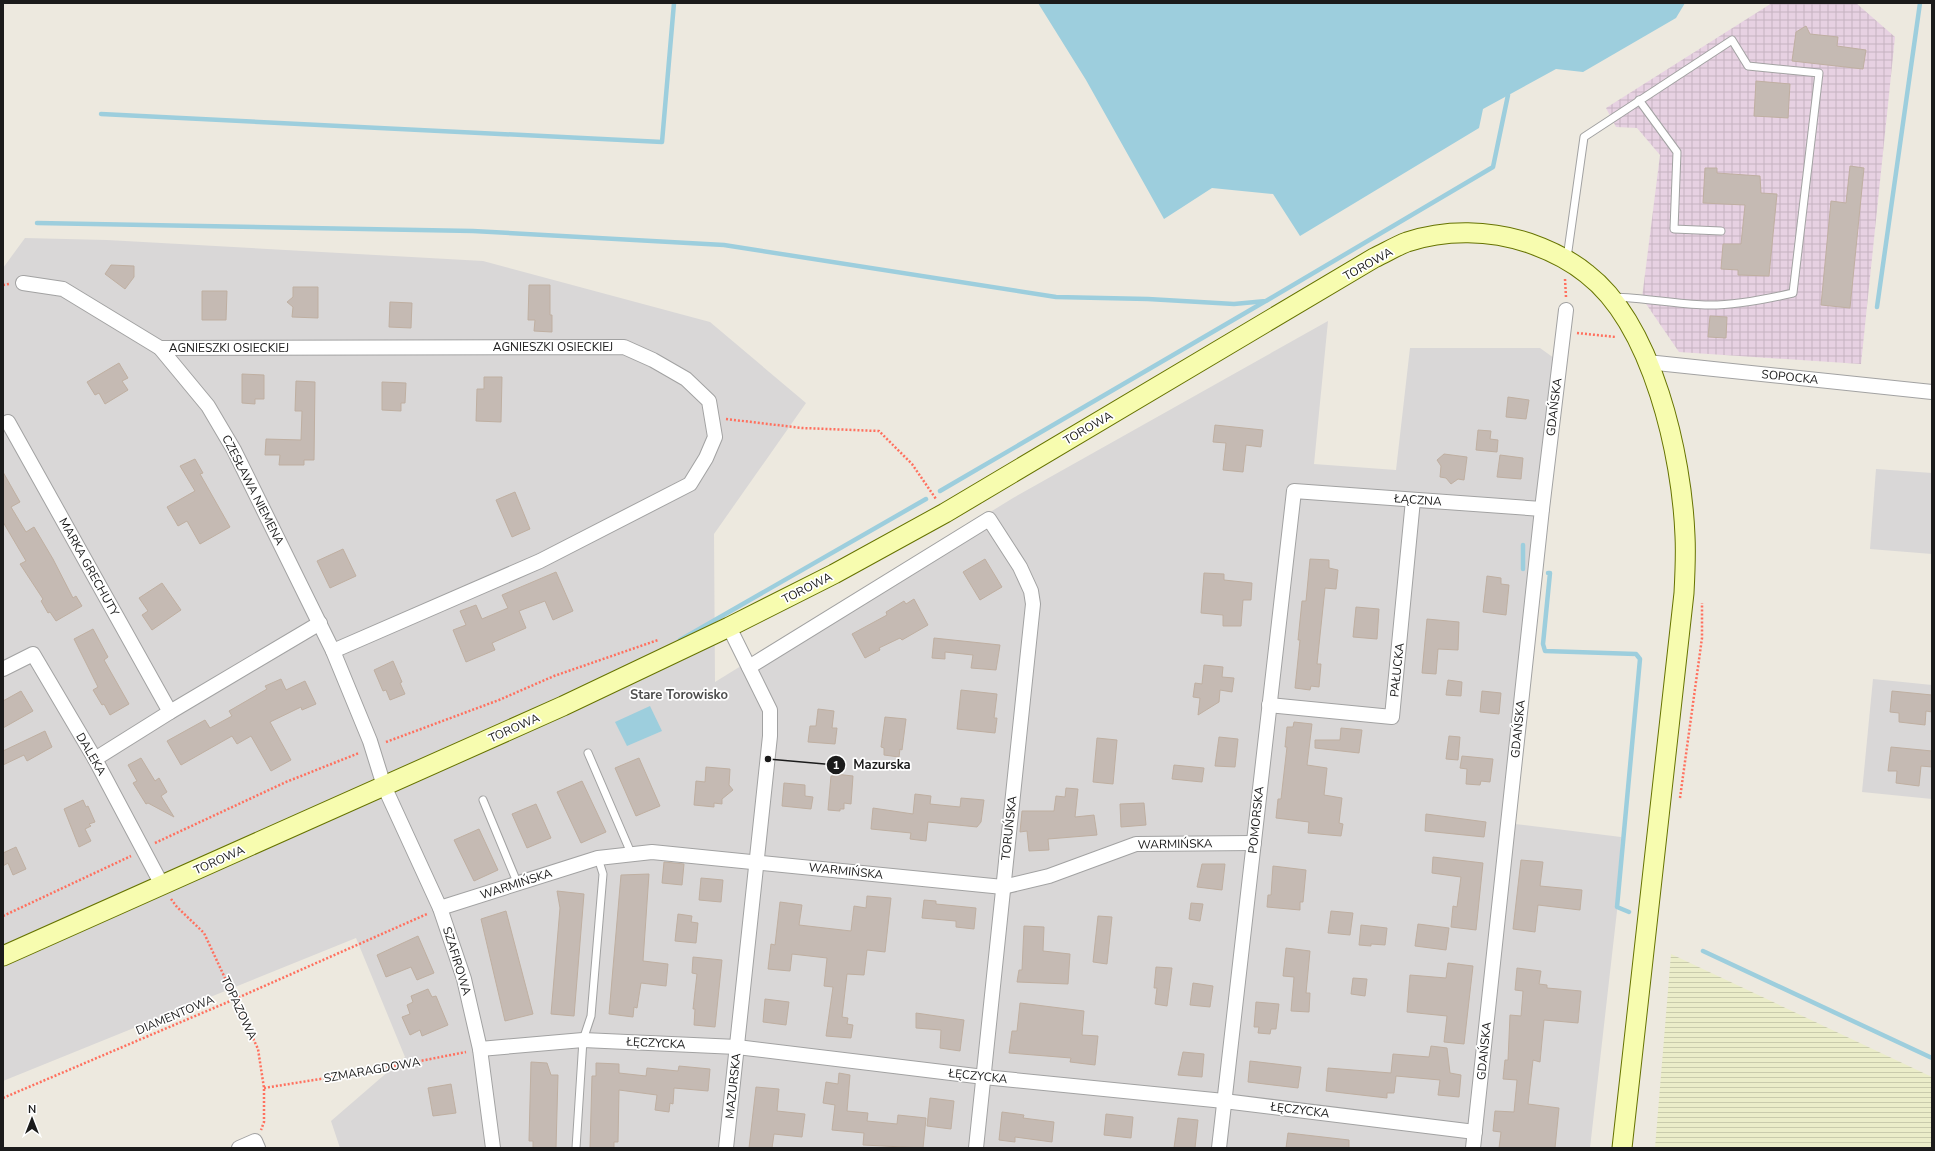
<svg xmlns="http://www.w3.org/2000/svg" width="1935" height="1151" font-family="'Nunito Sans',sans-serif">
  <defs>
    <pattern id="industrial-grid" width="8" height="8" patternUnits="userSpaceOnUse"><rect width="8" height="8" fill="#e7d1e2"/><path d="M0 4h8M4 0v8" fill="none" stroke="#c6b3c1"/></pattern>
    <pattern id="farmland-rules" width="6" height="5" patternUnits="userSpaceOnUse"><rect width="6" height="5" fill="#ebedc9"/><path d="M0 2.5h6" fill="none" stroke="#c9cbac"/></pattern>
  </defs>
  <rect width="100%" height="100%" fill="#ede9df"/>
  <g fill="#d9d7d7">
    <polygon points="25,238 107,240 483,261 710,322 806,403 714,534 715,682 1013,498 1328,321 1314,464 1396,470 1410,348 1540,348 1565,366 1515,824 1621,837 1617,911 1590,1148 340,1148 331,1121 405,1057 356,938 3,1081 3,268"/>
    <polygon points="1876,469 1932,473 1932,554 1870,549"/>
    <polygon points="1873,679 1932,685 1932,799 1862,792"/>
  </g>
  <polygon fill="url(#industrial-grid)" points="1772,3 1856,3 1895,37 1861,364 1679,352 1642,298 1660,155 1637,128 1616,127 1606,108"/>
  <polygon fill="url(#farmland-rules)" points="1671,954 1932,1077 1932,1148 1655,1148"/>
  <g fill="#9dcedd">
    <polygon points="1038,3 1685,3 1676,18 1583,72 1556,69 1483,109 1479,128 1300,236 1273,194 1212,188 1164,219 1086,80"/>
    <polygon points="650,706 662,731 627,746 615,722"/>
  </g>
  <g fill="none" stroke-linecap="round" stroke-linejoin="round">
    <g stroke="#9dcedd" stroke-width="4.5">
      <polyline points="101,114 662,142 674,3"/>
      <polyline points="37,223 473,231 724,245 1056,297 1148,299 1234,304 1266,301 1493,167 1508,95"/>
      <polyline points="1877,307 1920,3"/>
      <polyline points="940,491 1264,302"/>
      <polyline points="1523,545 1523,569"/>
      <polyline points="1548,573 1550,573 1543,644 1545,651 1636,654 1640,659 1617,907 1629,912"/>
      <polyline points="680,640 926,499"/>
      <polyline points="1703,951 1932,1058"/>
    </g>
  </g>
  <g fill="#c5bab3" stroke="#bfafa1">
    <polygon points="1806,26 1810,34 1838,37 1837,46 1866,50 1863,69 1792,61 1796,32"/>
    <polygon points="1756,81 1790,84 1788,118 1754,116"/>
    <polygon points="1850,166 1864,168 1850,308 1821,305 1831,201 1846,203"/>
    <polygon points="1705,168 1717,168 1717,173 1760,176 1761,193 1777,194 1769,276 1738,275 1738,270 1721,269 1723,244 1741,244 1745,205 1703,203"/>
    <polygon points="111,265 134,266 134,277 125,289 105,274"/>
    <polygon points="529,285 550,285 550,315 552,315 552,332 534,331 535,320 528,320"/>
    <polygon points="293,287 318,287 318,318 292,317 293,307 287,302 293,297"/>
    <polygon points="202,291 227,291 226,320 202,320"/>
    <polygon points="390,302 412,303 411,328 389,327"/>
    <polygon points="1710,316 1727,317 1726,338 1708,337"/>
    <polygon points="119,363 128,378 122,381 128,390 105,404 99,393 95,395 87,382"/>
    <polygon points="242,374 264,375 264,399 255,399 255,404 242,403"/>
    <polygon points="484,377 502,377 501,422 476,421 477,389 484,389"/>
    <polygon points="296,381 315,382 314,460 304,460 304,465 279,465 280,455 265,455 266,439 301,440 302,411 295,411"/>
    <polygon points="382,382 406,383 405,403 401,403 401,411 382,410"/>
    <polygon points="1508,397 1529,400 1526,419 1506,417"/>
    <polygon points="1215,425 1263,430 1261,447 1246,445 1243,472 1223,470 1226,443 1213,442"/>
    <polygon points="1478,430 1491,431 1490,439 1498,440 1497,452 1476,450"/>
    <polygon points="1444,454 1467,457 1464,480 1458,479 1451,484 1446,478 1440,477 1441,466 1437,460"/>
    <polygon points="1500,455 1523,458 1521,479 1497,477"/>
    <polygon points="195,459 203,473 200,474 230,527 200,544 187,521 178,526 167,507 195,491 180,466"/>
    <polygon points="3,472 20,502 11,507 26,532 34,527 53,559 73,598 76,596 82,606 56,621 50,612 48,613 41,601 43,599 20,564 26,561 3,522"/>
    <polygon points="515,492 530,529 512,537 496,500"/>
    <polygon points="343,549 356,576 330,588 317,561"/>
    <polygon points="985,559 1002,587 980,600 963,572"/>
    <polygon points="1310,559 1329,560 1329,568 1338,570 1336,589 1325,588 1317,664 1321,664 1319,687 1311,686 1310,690 1295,688 1300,640 1298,640 1302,601 1306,601"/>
    <polygon points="556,572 573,611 553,620 545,601 519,611 526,628 492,643 495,650 466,662 453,630 466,625 460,611 476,605 482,619 508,608 502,595"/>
    <polygon points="1204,573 1224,574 1224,580 1252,583 1251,600 1243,600 1241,626 1223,626 1223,615 1201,613"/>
    <polygon points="1487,576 1501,578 1501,584 1509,585 1506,615 1483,612"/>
    <polygon points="162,583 181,610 152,630 142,615 148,611 139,598"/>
    <polygon points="914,599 928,625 902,640 900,638 879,648 880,650 865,658 852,634 887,615 886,612 904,601 906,604"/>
    <polygon points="1356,607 1379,609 1377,639 1353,637"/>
    <polygon points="1427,619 1459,622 1458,650 1438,649 1436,674 1422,673"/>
    <polygon points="93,629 108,657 104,660 129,704 110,715 104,704 102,705 93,690 98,687 74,639"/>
    <polygon points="934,638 1000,645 996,670 971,668 973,655 945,652 945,659 932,658"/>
    <polygon points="393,661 402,682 400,683 405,694 390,700 386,690 383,691 374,670"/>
    <polygon points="1204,665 1223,667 1222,677 1234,678 1232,692 1220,690 1219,702 1198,715 1200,698 1193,697 1195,683 1202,684"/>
    <polygon points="281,679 286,690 305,681 316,704 302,710 301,707 270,722 291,760 271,771 251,736 237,744 232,736 181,765 167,741 205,720 210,728 232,716 229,711 267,689 265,686"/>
    <polygon points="1448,680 1462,682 1461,696 1446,695"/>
    <polygon points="961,690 997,694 994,718 997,718 995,733 957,729"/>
    <polygon points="21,691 33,711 3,728 3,701"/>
    <polygon points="1482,691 1501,693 1499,714 1480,712"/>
    <polygon points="1892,691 1932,695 1932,712 1926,711 1925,725 1899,722 1899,713 1890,712"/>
    <polygon points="818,709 834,711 832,728 837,728 835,744 808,742 810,726 816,726"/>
    <polygon points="885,717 906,719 902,750 900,749 899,757 884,755 884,748 881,747"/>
    <polygon points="1294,722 1312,724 1307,765 1327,768 1324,795 1342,798 1339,823 1343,824 1341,836 1308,833 1309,822 1276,818 1278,799 1281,799 1287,747 1285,747 1287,727 1293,727"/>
    <polygon points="1341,728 1362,730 1359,753 1315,748 1315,740 1340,740"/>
    <polygon points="45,731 52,747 27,761 24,755 3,765 3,751"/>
    <polygon points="1449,736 1460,737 1458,760 1446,759"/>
    <polygon points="1219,737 1238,739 1235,767 1215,766"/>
    <polygon points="1097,738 1117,740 1113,784 1093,782"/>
    <polygon points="1891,747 1932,751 1932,767 1921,766 1919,786 1896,783 1897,771 1888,771"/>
    <polygon points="1462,756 1493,759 1490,782 1481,781 1480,785 1466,784 1467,769 1460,768"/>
    <polygon points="141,758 155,781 159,778 167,792 161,796 174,817 148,803 146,804 133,783 137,781 128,765"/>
    <polygon points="639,758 660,806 636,816 615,768"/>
    <polygon points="1174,765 1204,768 1202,782 1172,779"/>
    <polygon points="706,767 730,769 729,785 733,790 722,799 722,804 714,803 714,807 694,805 696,781 705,782"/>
    <polygon points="835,774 853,776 851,804 844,803 844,809 840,809 840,811 828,810 831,776 835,776"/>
    <polygon points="582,781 606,832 581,843 557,792"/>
    <polygon points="784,783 805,785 805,796 813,797 811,809 782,806"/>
    <polygon points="1066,788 1078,789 1075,817 1094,815 1097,835 1048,839 1049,850 1029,851 1027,831 1020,832 1022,811 1054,811 1056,796 1065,797"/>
    <polygon points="915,794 931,796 930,804 960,807 961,798 984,800 981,822 977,827 928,822 926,841 910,839 911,833 871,829 873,808 913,814"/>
    <polygon points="83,800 86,807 88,806 95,822 89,824 91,826 85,829 91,841 79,847 64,809"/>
    <polygon points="1144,803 1146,825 1121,827 1120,804"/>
    <polygon points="536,804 551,838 527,848 512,814"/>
    <polygon points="1426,814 1486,822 1484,837 1425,831"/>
    <polygon points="479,829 498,870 474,881 454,840"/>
    <polygon points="16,847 26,869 13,875 8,863 3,866 3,853"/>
    <polygon points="1433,857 1483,863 1476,930 1451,927 1453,906 1457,907 1461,877 1432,873"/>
    <polygon points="1521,860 1543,862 1540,886 1582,890 1580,910 1538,905 1535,932 1513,929"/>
    <polygon points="664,862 684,864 682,885 662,883"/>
    <polygon points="1202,864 1225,864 1222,890 1197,887"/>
    <polygon points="1273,866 1306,870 1303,902 1300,902 1300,910 1267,907 1268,895 1271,895"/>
    <polygon points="649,874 643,961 668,964 666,986 641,983 637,1008 634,1007 633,1017 609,1014 621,875"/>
    <polygon points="701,878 723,880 721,902 699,900"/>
    <polygon points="557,891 584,894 574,1016 551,1014 560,908"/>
    <polygon points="867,896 891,898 885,952 867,950 864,975 847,974 842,1017 848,1018 847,1024 853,1025 851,1038 826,1036 833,987 824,986 827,958 792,954 790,971 768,969 771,944 775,945 780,902 802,905 799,925 851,931 854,906 866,908"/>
    <polygon points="924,900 936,901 936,904 976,908 974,929 956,927 956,921 922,918"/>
    <polygon points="1191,903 1203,904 1200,921 1189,919"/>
    <polygon points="506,911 533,1014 505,1021 481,919"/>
    <polygon points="1331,911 1353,913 1350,935 1328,933"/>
    <polygon points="678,914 692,916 691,922 698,923 696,943 675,941"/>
    <polygon points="1098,916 1112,917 1107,964 1093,962"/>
    <polygon points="1418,924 1449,928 1446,950 1415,946"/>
    <polygon points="1361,925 1387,928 1385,945 1371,944 1371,946 1359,945"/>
    <polygon points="1024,926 1044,927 1043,951 1070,954 1068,984 1017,982 1019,970 1022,970"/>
    <polygon points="418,936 434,973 417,980 411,967 386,977 377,955"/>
    <polygon points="1286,948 1310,951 1306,993 1310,993 1309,1012 1291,1011 1294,977 1283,976"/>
    <polygon points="693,957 722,960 715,1027 694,1025 695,1009 693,1009 697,974 692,973"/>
    <polygon points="1448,963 1473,966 1464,1044 1444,1042 1447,1016 1407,1012 1410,975 1446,978"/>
    <polygon points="1156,967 1172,968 1167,1006 1155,1004 1157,988 1154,988"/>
    <polygon points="1517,968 1541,971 1539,984 1547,985 1547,988 1581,991 1578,1023 1544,1020 1540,1062 1533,1060 1528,1104 1559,1108 1555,1148 1499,1148 1501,1132 1493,1131 1495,1111 1514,1112 1517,1080 1503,1079 1505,1060 1508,1060 1510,1015 1521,1016 1523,991 1515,990"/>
    <polygon points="1353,978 1367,979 1365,996 1351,994"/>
    <polygon points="1193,983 1213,986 1210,1007 1190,1005"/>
    <polygon points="428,989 432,997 436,996 448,1025 422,1036 420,1030 410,1035 402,1017 410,1014 407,1005 413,1002 411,996"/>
    <polygon points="765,999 789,1002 786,1025 763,1022"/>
    <polygon points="1256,1002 1279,1004 1276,1029 1271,1029 1270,1034 1258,1033 1259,1027 1254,1027"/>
    <polygon points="1020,1003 1084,1011 1082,1035 1098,1036 1095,1065 1070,1062 1071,1058 1009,1053 1012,1031 1017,1031"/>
    <polygon points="916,1013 964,1020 960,1051 940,1048 941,1030 916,1028"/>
    <polygon points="1431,1046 1447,1048 1450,1073 1461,1075 1459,1097 1438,1095 1440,1080 1396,1076 1394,1093 1387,1093 1387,1098 1326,1091 1328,1068 1391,1073 1393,1054 1429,1057"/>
    <polygon points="1183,1052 1204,1054 1202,1077 1178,1075"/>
    <polygon points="1250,1061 1301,1067 1298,1088 1248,1082"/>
    <polygon points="531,1062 547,1063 551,1075 558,1075 556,1148 533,1148 533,1141 529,1141"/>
    <polygon points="596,1063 619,1064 619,1073 646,1076 647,1068 678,1071 679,1066 710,1069 708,1091 674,1088 673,1104 670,1103 669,1112 655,1110 657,1095 619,1090 618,1142 614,1142 614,1148 590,1148 592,1076 596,1076"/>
    <polygon points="839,1073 850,1075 847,1111 868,1113 867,1121 897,1124 898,1115 926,1118 923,1148 863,1145 864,1133 832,1130 835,1105 823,1103 826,1082 838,1084"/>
    <polygon points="451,1084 456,1113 433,1116 428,1088"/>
    <polygon points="756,1087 779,1089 777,1111 805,1114 802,1137 774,1134 772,1148 749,1148"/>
    <polygon points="930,1098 954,1101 951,1129 927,1126"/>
    <polygon points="1002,1112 1024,1115 1023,1118 1054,1122 1052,1142 1015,1137 1015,1142 999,1140"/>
    <polygon points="1106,1114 1133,1117 1131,1138 1104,1135"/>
    <polygon points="1178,1118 1198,1120 1195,1148 1174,1148"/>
    <polygon points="1288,1133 1349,1140 1349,1148 1286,1148"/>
  </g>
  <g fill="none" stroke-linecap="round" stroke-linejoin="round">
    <g stroke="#a2a2a2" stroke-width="9">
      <g id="lane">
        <polyline points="1639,100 1677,152 1674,229 1721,231"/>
        <path d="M1567 258 1584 137 1732 40 1748 66 1819 73 1793 293C1767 299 1732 306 1705 305 1675 304 1645 298 1614 297"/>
        <polyline points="588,753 631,853"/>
        <polyline points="483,800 517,882"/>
        <polyline points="576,1148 583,1040 591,1016 603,874 598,858"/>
      </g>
    </g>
    <g stroke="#a2a2a2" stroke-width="16">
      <g id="street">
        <polyline points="23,283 63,289 160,348 208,406 234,450 333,651 370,741 384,786 440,908 464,979 480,1049 493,1148"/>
        <polyline points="160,348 624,347 653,360 686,379 709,401 715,437 706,458 690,484 540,561 333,651"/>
        <polyline points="1647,362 1932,392"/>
        <polyline points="8,422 170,712"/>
        <polyline points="749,667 989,519 1020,567 1031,591 1033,604 976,1148"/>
        <polyline points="3,669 33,654 95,759 162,885"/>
        <polyline points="1269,705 1392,717 1413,500"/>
        <polyline points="95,759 170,712 320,623"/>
        <polyline points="440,908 598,858 652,852 1003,887 1049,876 1136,844 1254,843"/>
        <polyline points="480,1049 583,1040 737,1047 984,1077 1224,1101 1475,1132"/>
        <polyline points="239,1148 255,1141 258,1148"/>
        <polyline points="726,1148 770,736 770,710 729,627"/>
        <polyline points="1219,1148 1294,491 1542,509"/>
        <polyline points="1473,1148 1542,509 1566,310"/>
      </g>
    </g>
    <g stroke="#667300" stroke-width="21">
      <path id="secondary" d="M3 956 563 706 729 627 834 574 945 513 1374 258C1385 253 1396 246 1407 242 1446 229 1490 230 1529 243 1549 250 1570 260 1587 274 1653 325 1682 456 1685 536 1686 555 1685 574 1684 593L1622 1148"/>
    </g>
    <g stroke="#ff705e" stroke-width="2.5" stroke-dasharray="2 2" stroke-linecap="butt">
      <polyline points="1565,279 1566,297"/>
      <polyline points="3,285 9,284"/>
      <polyline points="1577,333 1616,337"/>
      <polyline points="726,419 802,428 879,431 912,464 936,499"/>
      <polyline points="386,742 499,700 554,676 658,640"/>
      <polyline points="1680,798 1702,638 1702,603"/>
      <polyline points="155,843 286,782 359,753"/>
      <polyline points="171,899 177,907 204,933 258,1049 264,1088 264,1122 261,1130"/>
      <polyline points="3,916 131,856"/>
      <polyline points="264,1088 364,1072 466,1052"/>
      <polyline points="3,1098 235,999 427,914"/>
    </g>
    <use href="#lane" stroke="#fff" stroke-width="7"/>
    <use href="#street" stroke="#fff" stroke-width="14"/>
    <use href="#secondary" stroke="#f7fcaf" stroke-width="19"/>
  </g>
  <g text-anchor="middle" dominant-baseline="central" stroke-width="3.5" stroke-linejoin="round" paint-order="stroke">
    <g font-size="12" fill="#1b1b1b" stroke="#fff">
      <text transform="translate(1368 264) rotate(-29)">TOROWA</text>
      <text x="553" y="347">AGNIESZKI OSIECKIEJ</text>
      <text x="229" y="348">AGNIESZKI OSIECKIEJ</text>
      <text transform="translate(1790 377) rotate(6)">SOPOCKA</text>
      <text transform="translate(1554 407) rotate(-83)">GDAŃSKA</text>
      <text transform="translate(1088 428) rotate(-30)">TOROWA</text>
      <text transform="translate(253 490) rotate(63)">CZESŁAWA NIEMENA</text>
      <text transform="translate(1418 500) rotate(4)">ŁĄCZNA</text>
      <text transform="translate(89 567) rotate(61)">MARKA GRECHUTY</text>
      <text transform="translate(807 588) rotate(-27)">TOROWA</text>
      <text transform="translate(1397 670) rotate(-84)">PAŁUCKA</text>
      <text transform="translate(514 728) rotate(-24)">TOROWA</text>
      <text transform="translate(1518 729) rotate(-84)">GDAŃSKA</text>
      <text transform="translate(91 754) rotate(60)">DALEKA</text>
      <text transform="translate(1256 820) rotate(-84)">POMORSKA</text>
      <text transform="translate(1009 828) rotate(-84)">TORUŃSKA</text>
      <text transform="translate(1175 844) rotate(-1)">WARMIŃSKA</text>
      <text transform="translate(219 860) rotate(-24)">TOROWA</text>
      <text transform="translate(846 871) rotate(6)">WARMIŃSKA</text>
      <text transform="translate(516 884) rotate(-18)">WARMIŃSKA</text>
      <text transform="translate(457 961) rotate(73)">SZAFIROWA</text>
      <text transform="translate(239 1008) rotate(65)">TOPAZOWA</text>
      <text transform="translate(175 1015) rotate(-23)">DIAMENTOWA</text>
      <text transform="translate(656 1043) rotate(3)">ŁĘCZYCKA</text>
      <text transform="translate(1484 1051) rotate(-84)">GDAŃSKA</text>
      <text transform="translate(372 1070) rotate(-10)">SZMARAGDOWA</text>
      <text transform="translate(978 1076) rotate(6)">ŁĘCZYCKA</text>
      <text transform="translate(733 1086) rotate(-84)">MAZURSKA</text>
      <text transform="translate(1300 1110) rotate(7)">ŁĘCZYCKA</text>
    </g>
    <g font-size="13" font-weight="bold" fill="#4e4e4e" stroke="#fff">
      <text x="679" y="695">Stare Torowisko</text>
    </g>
  </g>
  <path fill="none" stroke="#1b1b1b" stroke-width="1.5" d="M768 759L836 765"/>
  <g fill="#1b1b1b" stroke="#fff" stroke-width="1.5">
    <circle cx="768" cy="759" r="4"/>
    <circle cx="836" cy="765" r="10"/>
  </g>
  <g font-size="12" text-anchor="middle" font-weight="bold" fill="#fff">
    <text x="836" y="769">1</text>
  </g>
  <g font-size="13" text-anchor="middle" font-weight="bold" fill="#1b1b1b" stroke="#fff" stroke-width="3.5" stroke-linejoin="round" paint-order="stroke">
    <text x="882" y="769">Mazurska</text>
  </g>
  <rect width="1935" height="1151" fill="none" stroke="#1b1b1b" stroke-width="8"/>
  <g transform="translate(32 1119)" stroke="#ffffff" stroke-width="3" paint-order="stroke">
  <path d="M0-3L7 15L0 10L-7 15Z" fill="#1b1b1b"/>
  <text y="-6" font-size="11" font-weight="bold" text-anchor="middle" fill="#1b1b1b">N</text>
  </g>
</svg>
